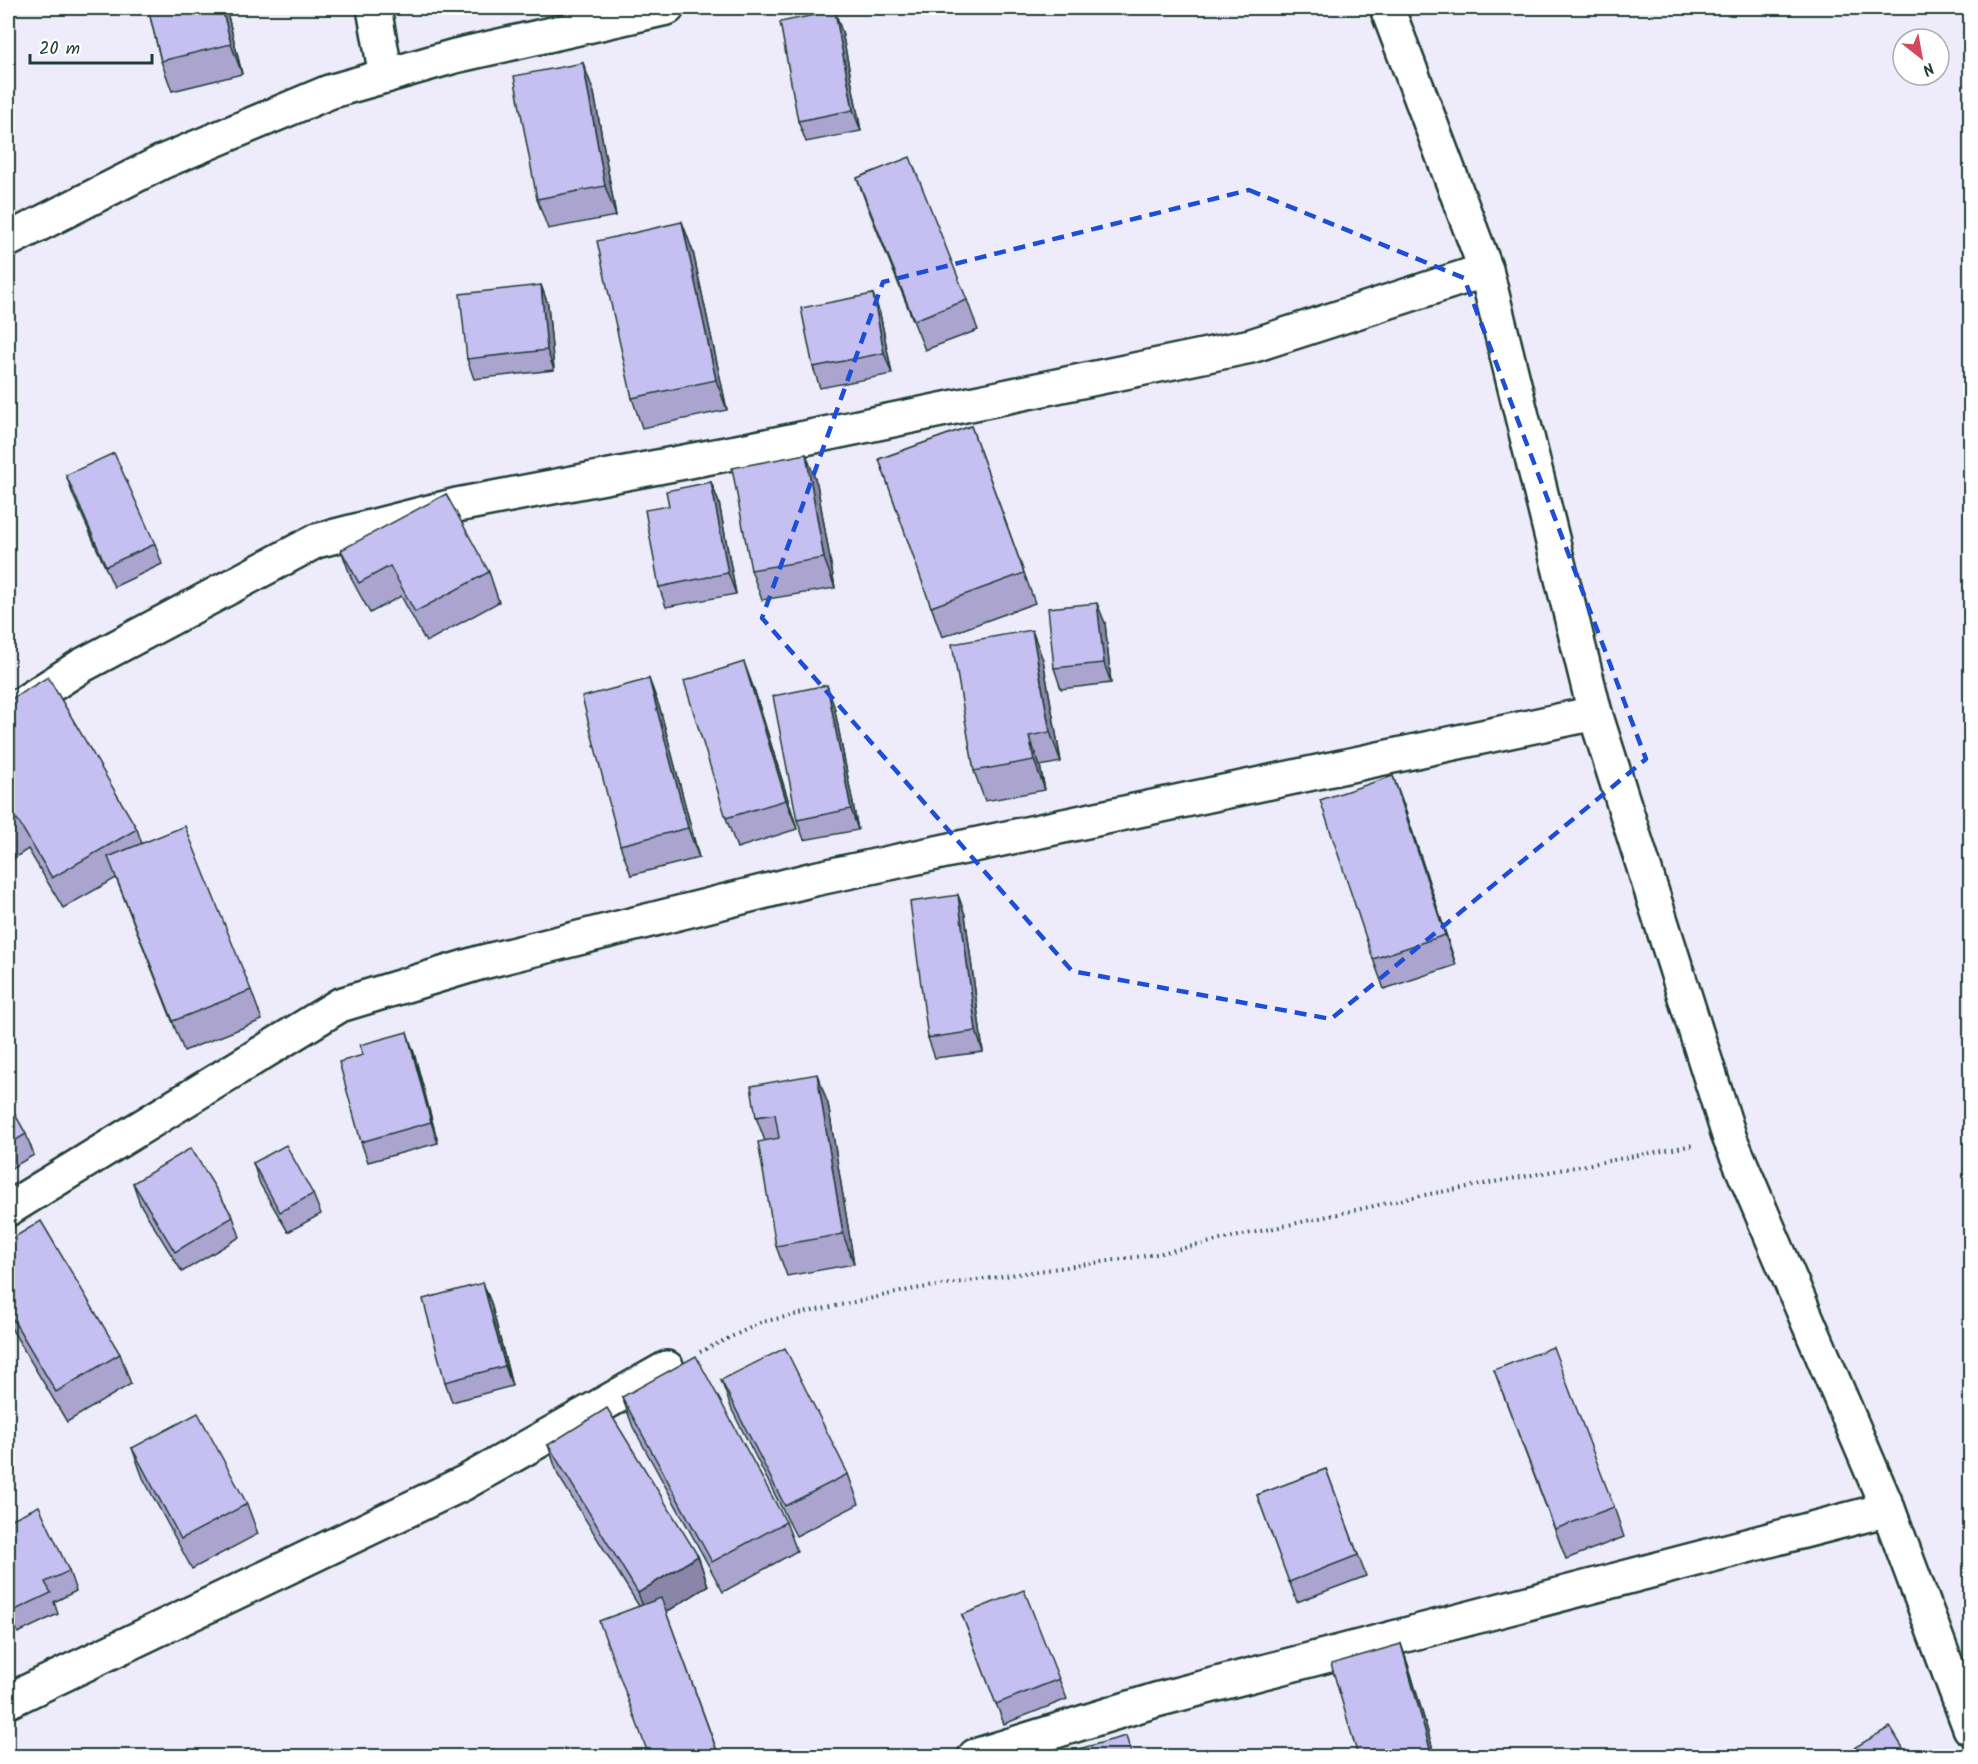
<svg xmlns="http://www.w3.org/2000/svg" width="1978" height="1764" viewBox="0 0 1978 1764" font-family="Kalam,sans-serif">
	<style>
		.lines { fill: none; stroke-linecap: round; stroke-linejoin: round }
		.minor-casing { stroke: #1f3d34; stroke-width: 38 }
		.path { stroke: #1f3d34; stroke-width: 4; stroke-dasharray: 1.5 4.5; stroke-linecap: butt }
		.minor { stroke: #fff; stroke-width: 33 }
		.wall { fill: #aaa4cf; stroke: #1f3d34; stroke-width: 1.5 }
		.shaded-wall { fill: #8b86a9; stroke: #1f3d34; stroke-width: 1.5 }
		.building { fill: #c6bff1; stroke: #1f3d34; stroke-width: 1.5 }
		.marked { fill: none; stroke: #1d4ed8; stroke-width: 4.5; stroke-dasharray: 12 8; stroke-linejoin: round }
	</style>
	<rect width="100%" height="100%" fill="#eeecfb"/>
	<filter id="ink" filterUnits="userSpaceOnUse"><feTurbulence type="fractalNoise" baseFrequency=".0167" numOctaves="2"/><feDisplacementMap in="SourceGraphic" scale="12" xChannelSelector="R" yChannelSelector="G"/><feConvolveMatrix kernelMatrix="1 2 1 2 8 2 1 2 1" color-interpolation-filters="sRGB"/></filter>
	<g filter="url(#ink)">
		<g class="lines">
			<g class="minor-casing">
				<g id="minor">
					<polyline points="374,8 386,76"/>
					<polyline points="1387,8 1486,270 1595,713 1730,1139 1888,1509 1970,1728"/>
					<polyline points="8,240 162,162 329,92 455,56 667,8"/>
					<polyline points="8,713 81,666 316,541 457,505 742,451 1251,346 1486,270"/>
					<polyline points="8,1209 340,1005 479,963 814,879 1595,713"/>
					<polyline points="8,1701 464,1483 667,1368"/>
					<polyline points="975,1756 1156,1700 1888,1509"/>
				</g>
			</g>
			<polyline class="path" points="700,1352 762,1322 914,1289 1157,1254 1419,1196 1694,1145"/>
			<use href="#minor" class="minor"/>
		</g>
		<g class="wall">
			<polygon points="148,8 226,8 242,74 172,91 161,61"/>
			<polygon points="842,32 861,131 806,142 798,121"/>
			<polygon points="583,63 594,93 616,216 548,229 537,199"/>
			<polygon points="857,178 967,300 978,330 925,350 868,208"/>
			<polygon points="682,222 693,252 727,410 642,428 632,398"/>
			<polygon points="541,285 548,305 554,370 474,379 467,359"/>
			<polygon points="873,294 880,314 892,374 820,388 813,367"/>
			<polygon points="971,426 1035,603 942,637 879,459"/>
			<polygon points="66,475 155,544 162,564 114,587 73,495"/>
			<polygon points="711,482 719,503 736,594 666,607 659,587 669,506"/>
			<polygon points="817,484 835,588 762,600 751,570"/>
			<polygon points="341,550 489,572 499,602 426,642 401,596 370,613 352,580"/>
			<polygon points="1105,623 1111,683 1061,689 1054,668"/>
			<polygon points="1043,660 1061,762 1040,766 1045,790 985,801 974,771"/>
			<polygon points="649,679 660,709 699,858 631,875 620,845"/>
			<polygon points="755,692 797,829 737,848 726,818"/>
			<polygon points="8,701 137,829 142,844 251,990 262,1020 184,1051 116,878 63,908 28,849 8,862"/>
			<polygon points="834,706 858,830 804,840 797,820"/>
			<polygon points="1404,806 1456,965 1384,989 1373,959"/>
			<polygon points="958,895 965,915 983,1052 935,1058 928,1038"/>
			<polygon points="414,1053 438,1143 368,1162 361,1142"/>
			<polygon points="8,1102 26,1134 34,1155 8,1170"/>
			<polygon points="828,1104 854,1264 787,1276 776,1246 765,1141 756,1117"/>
			<polygon points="253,1163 313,1194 321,1214 288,1232 260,1184"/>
			<polygon points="133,1183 233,1217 240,1237 182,1272 140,1204"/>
			<polygon points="8,1241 120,1354 131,1384 67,1422 8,1323"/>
			<polygon points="483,1283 491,1303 512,1386 452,1402 445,1382"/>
			<polygon points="1494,1370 1614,1507 1624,1537 1566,1559"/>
			<polygon points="721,1380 848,1474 859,1504 796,1536 732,1410"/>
			<polygon points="622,1397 786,1522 797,1551 723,1592 633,1427"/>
			<polygon points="548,1445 698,1556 708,1586 666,1612 719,1756 649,1756 639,1606 558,1475"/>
			<polygon points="132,1448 247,1504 258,1534 192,1569 143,1478"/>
			<polygon points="1326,1469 1366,1576 1297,1602 1257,1495"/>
			<polygon points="8,1521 69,1571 76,1591 54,1602 58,1614 18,1633 8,1610"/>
			<polygon points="962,1615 1059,1679 1067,1699 1004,1724"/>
			<polygon points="1401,1644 1411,1674 1435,1756 1358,1756"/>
		</g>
		<g class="shaded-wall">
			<polygon points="222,8 226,8 242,74 231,44"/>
			<polygon points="835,11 842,32 861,131 853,110"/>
			<polygon points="583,63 594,93 616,216 605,186"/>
			<polygon points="682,222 693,252 727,410 716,380"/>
			<polygon points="541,285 548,305 554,370 547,350"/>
			<polygon points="873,294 880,314 892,374 884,353"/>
			<polygon points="806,454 817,484 835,588 824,558"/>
			<polygon points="711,482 719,503 736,594 728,573"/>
			<polygon points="1097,603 1105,623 1111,683 1104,663"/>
			<polygon points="1032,630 1043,660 1061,762 1050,732"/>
			<polygon points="744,662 755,692 797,829 786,800"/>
			<polygon points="649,679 660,709 699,858 688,828"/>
			<polygon points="827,685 834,706 858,830 851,809"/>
			<polygon points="1029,736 1040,766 1045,790 1034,760"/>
			<polygon points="1393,776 1404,806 1456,965 1445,935"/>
			<polygon points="958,895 965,915 983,1052 976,1031"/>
			<polygon points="407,1032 414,1053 438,1143 431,1122"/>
			<polygon points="817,1074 828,1104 854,1264 843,1234"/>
			<polygon points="483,1283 491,1303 512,1386 505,1366"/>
			<polygon points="698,1556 708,1586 649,1623 638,1593"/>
			<polygon points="1401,1644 1411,1674 1435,1756 1433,1756 1430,1749"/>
		</g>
		<g class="building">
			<polygon points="148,8 222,8 231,44 161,61"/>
			<polygon points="835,11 853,110 798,121 780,22"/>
			<polygon points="583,63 605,186 537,199 514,76"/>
			<polygon points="910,157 967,300 914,320 857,178"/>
			<polygon points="682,222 716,380 632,398 597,241"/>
			<polygon points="541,285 547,350 467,359 460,294"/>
			<polygon points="873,294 884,353 813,367 801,308"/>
			<polygon points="971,426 1024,573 931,607 879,459"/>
			<polygon points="114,453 155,544 106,566 66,475"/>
			<polygon points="806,454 824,558 751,570 732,468"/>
			<polygon points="711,482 728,573 659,587 645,510 669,506 666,491"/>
			<polygon points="446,494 489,572 415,612 390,566 359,583 341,550"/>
			<polygon points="1097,603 1104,663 1054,668 1048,608"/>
			<polygon points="1032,630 1050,732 1029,736 1034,760 974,771 952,644"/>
			<polygon points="744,662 786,800 726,818 684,681"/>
			<polygon points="48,677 137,829 52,878 17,819 8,825 8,701"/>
			<polygon points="649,679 688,828 620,845 582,697"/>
			<polygon points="827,685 851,809 797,820 773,696"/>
			<polygon points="1393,776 1445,935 1373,959 1320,800"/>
			<polygon points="185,826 251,990 173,1021 108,857"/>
			<polygon points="958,895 976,1031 928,1038 910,902"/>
			<polygon points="407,1032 431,1122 361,1142 339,1062 363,1055 360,1045"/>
			<polygon points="817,1074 843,1234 776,1246 758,1142 779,1138 775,1114 756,1117 751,1086"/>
			<polygon points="8,1102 26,1134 8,1145"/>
			<polygon points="286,1145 313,1194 280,1212 253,1163"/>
			<polygon points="191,1148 233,1217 175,1252 133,1183"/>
			<polygon points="41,1221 120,1354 56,1392 8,1311 8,1241"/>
			<polygon points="483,1283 505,1366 445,1382 423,1299"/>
			<polygon points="1553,1347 1614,1507 1555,1529 1494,1370"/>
			<polygon points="785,1348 848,1474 785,1506 721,1380"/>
			<polygon points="696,1356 786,1522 712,1562 622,1397"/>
			<polygon points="607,1408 698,1556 638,1593 548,1445"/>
			<polygon points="198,1413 247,1504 181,1539 132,1448"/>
			<polygon points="1326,1469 1358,1555 1289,1582 1257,1495"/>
			<polygon points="39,1506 69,1571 45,1582 51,1593 11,1612 8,1605 8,1521"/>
			<polygon points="1024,1590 1059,1679 996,1704 962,1615"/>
			<polygon points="661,1598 718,1754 711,1756 649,1756 599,1621"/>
			<polygon points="1401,1644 1430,1749 1403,1756 1358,1756 1331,1664"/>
			<polygon points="1890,1727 1908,1756 1840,1756"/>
			<polygon points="1126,1736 1132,1756 1065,1756 1064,1753"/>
			<polygon points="493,1749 499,1756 484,1756"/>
		</g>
	</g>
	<path class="marked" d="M1249,190l215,88 182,481 -315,260 -259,-48 -310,-353 121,-336z"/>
	<rect width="1978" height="1764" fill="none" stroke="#fff" stroke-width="30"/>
	<rect x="15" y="15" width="1948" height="1734" fill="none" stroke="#1f3d34" stroke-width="2" filter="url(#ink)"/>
	<g transform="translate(1921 57) rotate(149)"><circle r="28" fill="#ffffff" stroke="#a5b1ae" stroke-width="1.5"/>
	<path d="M0-4.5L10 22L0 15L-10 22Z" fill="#d1495b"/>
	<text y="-9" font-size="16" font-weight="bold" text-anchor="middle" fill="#1f3d34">N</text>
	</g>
	<path d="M30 54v9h122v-9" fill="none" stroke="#1f3d34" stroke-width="3"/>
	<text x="39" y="54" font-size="18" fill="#1f3d34" stroke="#ffffff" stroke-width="4.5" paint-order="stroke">20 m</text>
</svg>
